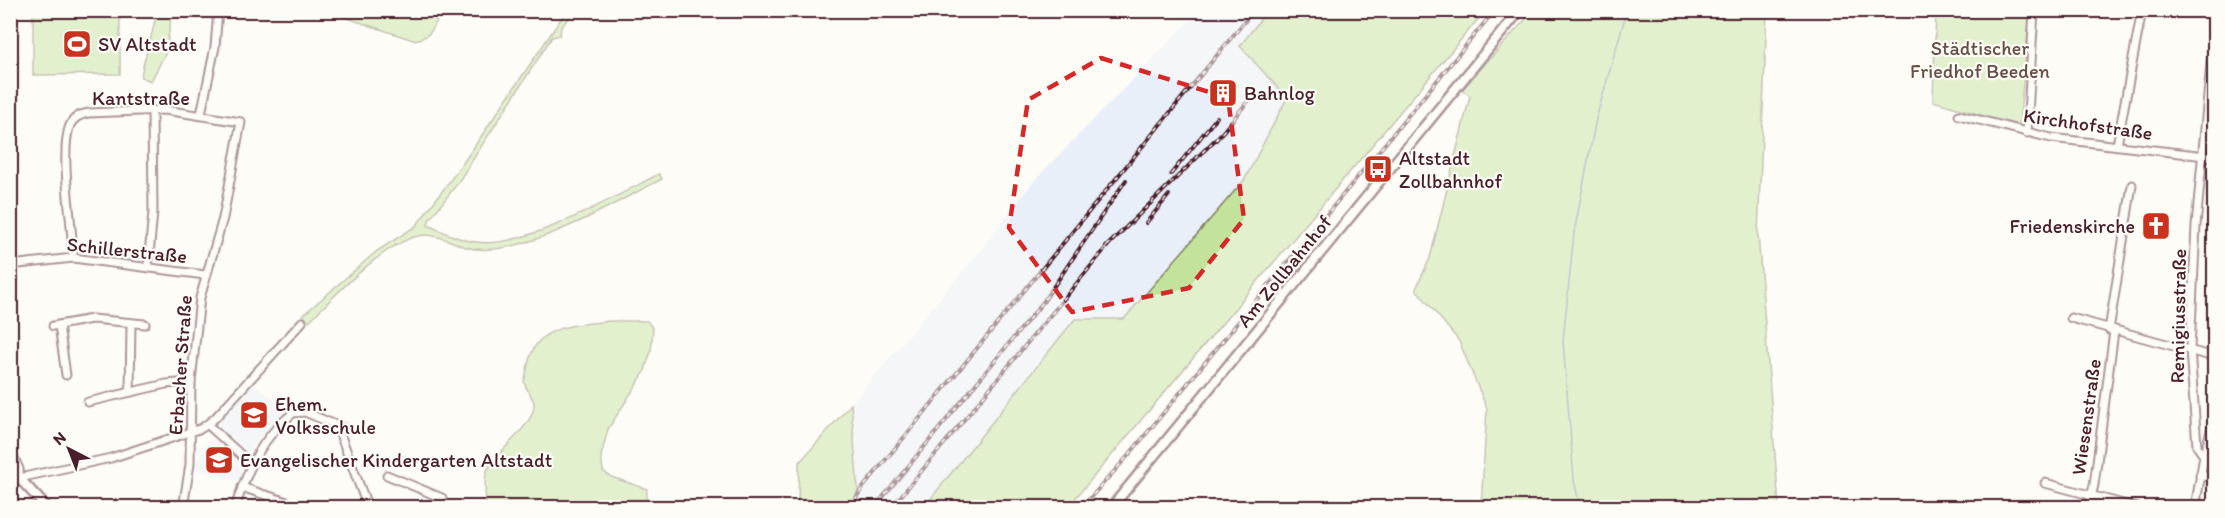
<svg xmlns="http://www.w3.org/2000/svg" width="2225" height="518" viewBox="0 0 2225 518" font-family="Itim,sans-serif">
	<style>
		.built { fill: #e8eff9 }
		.green { fill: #c3e39c; stroke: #868164; stroke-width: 1.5 }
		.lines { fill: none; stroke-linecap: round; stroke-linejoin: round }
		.stream { stroke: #72869f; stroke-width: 1.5 }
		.minor-casing { stroke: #4a1f2b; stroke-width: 11 }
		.major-casing { stroke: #4a1f2b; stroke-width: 13 }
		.minor { stroke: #fdfcf7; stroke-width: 7 }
		.major { stroke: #fdfcf7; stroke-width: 8 }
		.rail-casing { stroke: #4a1f2b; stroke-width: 4 }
		.rail { stroke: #fdfcf7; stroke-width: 1.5; stroke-dasharray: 4.5; stroke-linecap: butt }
		.marked { fill: none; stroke: #d62828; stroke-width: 4.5; stroke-dasharray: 12 8; stroke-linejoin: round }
		.labels { text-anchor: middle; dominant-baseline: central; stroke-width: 4.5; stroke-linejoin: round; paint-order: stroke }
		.poi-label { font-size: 20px; fill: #4a1f2b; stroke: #fdfcf7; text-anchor: start }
		.park-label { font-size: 20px; fill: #685047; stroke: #fdfcf7 }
		.street-label { font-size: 20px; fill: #4a1f2b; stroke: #fdfcf7 }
	</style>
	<rect width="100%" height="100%" fill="#fdfcf7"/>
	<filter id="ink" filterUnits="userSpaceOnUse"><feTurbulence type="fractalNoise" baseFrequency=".0167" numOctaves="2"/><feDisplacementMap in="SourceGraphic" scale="12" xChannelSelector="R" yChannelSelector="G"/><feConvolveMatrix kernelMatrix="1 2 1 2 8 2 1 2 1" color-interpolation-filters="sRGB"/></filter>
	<g filter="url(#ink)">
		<g class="built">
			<polygon points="1199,11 1267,11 1240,46 1287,98 1245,179 1124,319 1075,320 923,507 850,508 858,490 851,404 979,252 1032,183"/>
			<polygon points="253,383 288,410 277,422 274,421 248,452 217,426"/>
			<polygon points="210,440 215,440 243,464 244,471 238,481 197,470 199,457"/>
		</g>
		<g class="green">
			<path d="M567,10l8,1 -14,16 -1,8 -8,2 -95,147 -28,36 -1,5c15,7 32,15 48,17 50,7 138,-45 183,-68l3,5c-46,23 -93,52 -142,65 -18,5 -37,8 -54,3 -13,-4 -26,-12 -40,-12 -37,1 -91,61 -117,86l-6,-6 74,-64 39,-25 45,-60z"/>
			<path d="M156,11h16l-6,41 -15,29 -10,-4c3,-23 14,-44 15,-66z"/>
			<path d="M326,11h115c-7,15 -9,28 -28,29z"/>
			<polygon points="1267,11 1485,11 1068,507 924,507 1075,319 1124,319 1245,179 1287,98 1240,46"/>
			<polygon points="1533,11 1767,11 1758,234 1779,507 1481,507 1487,409 1459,341 1416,289 1430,258 1470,96 1462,90"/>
			<polygon points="1936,11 2030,11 2019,126 1933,101"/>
			<polygon points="120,12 120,74 33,75 33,13"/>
			<path d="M609,321h38l6,8 -2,22 -7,22 -36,56 -7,27 2,15 8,6 36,12 -1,15 -48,4 -112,-1c0,-11 -3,-27 1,-36 7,-18 50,-47 47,-68 -1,-6 -8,-14 -10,-21 3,-10 4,-23 9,-32 13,-27 51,-25 76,-29z"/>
			<polygon points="851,404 858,490 850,507 798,507 799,463"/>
		</g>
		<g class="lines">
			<polyline class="stream" points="1580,508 1574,480 1563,341 1574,233 1596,119 1627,10"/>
			<g class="minor-casing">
				<g id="minor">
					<polyline points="10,13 13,10"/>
					<polyline points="201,114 215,47 218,10"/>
					<polyline points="1959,115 2051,138 2214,157"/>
					<polyline points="2027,133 2034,10"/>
					<polyline points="2117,145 2142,10"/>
					<path d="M73,258c0,-33 -14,-106 -3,-133 4,-8 11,-11 19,-12l76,-3 76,12 -18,96 -23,80 -9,84 -1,82 -7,44"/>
					<polyline points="10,265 73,258 205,275"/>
					<polyline points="148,266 153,212 152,110"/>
					<polyline points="2071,318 2214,357"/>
					<polyline points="59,325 66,375"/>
					<polyline points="53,326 92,319 145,324"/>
					<polyline points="2109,330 2132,185"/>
					<polyline points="130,392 131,323"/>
					<polyline points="88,402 166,384 191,382"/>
					<polyline points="208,425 250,463"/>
					<polyline points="337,426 368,508"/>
					<polyline points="10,449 19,469 19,478 111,458 202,428 215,418 302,322"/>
					<polyline points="2204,456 2197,446 2190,349 2196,226 2214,30"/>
					<polyline points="387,475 442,498"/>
					<polyline points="2200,475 2214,478"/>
					<polyline points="2045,483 2138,508"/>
					<polyline points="242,487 262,494"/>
					<polyline points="266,495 305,508"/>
					<path d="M235,508c13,-39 25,-69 58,-95l12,-1 40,17"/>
					<polyline points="383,508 392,508"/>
					<polyline points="2088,508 2094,485 2114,331"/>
					<polyline points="2195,508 2204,456 2214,419"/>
				</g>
			</g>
			<g class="major-casing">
				<g id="major">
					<polyline points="10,475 22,481 47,508"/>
					<polyline points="1111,508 1520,10"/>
				</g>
			</g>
			<use href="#minor" class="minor"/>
			<use href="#major" class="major"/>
			<g class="rail-casing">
				<g id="rail">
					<polyline points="1216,140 1254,94"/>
					<polyline points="1171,174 1217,117"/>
					<polyline points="1146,223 1169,195"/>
					<polyline points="1106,247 1221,134"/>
					<polyline points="850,508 861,490 1254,10"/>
					<polyline points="874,508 1043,302 1126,180"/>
					<polyline points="891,508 1110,243"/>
					<polyline points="1081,508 1128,456 1495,10"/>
				</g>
			</g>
			<use href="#rail" class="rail"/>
		</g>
	</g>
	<path d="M0 0H2225V518H0ZM1101,58l127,40 16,121 -55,69 -117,24 -63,-84 19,-128z" fill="#fdfcf7" fill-opacity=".55" fill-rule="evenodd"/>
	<path class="marked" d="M1101,58l127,40 16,121 -55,69 -117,24 -63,-84 19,-128z"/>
	<defs>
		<g id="stadium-square" transform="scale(1.5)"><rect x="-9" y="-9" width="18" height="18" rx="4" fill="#c8321e" stroke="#fdfcf7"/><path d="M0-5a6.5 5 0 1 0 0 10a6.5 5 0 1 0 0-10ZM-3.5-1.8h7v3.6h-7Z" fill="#fff"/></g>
		<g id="building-square" transform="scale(1.5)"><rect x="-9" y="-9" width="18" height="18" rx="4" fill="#c8321e" stroke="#fdfcf7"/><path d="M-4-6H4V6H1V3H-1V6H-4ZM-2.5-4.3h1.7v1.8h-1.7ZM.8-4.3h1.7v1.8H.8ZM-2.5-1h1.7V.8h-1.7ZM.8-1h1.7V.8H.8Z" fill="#fff"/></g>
		<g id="bus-square" transform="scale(1.5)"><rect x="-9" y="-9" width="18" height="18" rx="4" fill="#c8321e" stroke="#fdfcf7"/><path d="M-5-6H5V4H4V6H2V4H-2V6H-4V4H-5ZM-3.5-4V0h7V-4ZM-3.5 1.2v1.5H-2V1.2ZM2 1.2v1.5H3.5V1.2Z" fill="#fff"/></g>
		<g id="church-square" transform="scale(1.5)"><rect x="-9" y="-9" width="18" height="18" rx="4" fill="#c8321e" stroke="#fdfcf7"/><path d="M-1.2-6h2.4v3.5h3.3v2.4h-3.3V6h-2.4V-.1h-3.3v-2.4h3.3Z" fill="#fff"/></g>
		<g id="school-square" transform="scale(1.5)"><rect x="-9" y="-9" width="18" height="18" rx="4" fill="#c8321e" stroke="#fdfcf7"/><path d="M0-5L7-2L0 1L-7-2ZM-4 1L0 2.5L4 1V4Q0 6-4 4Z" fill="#fff"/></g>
	</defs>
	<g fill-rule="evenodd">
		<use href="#stadium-square" x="77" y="44"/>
		<use href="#building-square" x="1223" y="93"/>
		<use href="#bus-square" x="1378" y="169"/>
		<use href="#church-square" x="2156" y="226"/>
		<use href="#school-square" x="254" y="415"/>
		<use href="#school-square" x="219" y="460"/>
	</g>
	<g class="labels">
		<g class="poi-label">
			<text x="98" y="44">SV Altstadt</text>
			<text x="1244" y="93">Bahnlog</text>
			<text x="1399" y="158">Altstadt<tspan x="1399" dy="23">Zollbahnhof</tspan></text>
			<text x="2135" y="226" text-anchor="end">Friedenskirche</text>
			<text x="275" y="404">Ehem.<tspan x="275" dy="23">Volksschule</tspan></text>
			<text x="240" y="460">Evangelischer Kindergarten Altstadt</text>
		</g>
		<g class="park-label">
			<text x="1980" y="48">Städtischer<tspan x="1980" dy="23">Friedhof Beeden</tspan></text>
		</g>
		<g class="street-label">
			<text x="141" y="98">Kantstraße</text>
			<text transform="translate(2088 124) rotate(8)">Kirchhofstraße</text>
			<text transform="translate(127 250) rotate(6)">Schillerstraße</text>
			<text transform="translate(1284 271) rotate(-51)">Am Zollbahnhof</text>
			<text transform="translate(2178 316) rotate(-89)">Remigiusstraße</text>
			<text transform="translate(180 365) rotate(-86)">Erbacher Straße</text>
			<text transform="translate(2086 417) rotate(-82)">Wiesenstraße</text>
		</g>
	</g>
	<rect width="2225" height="518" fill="none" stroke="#fdfcf7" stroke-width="36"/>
	<rect x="18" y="18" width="2189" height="482" fill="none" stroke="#4a1f2b" stroke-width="2" filter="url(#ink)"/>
	<g transform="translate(69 449) rotate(318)" stroke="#fdfcf7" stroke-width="4.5" paint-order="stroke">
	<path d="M0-4.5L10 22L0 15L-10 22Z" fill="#4a1f2b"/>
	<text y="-9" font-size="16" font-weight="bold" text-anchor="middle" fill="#4a1f2b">N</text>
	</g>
</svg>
